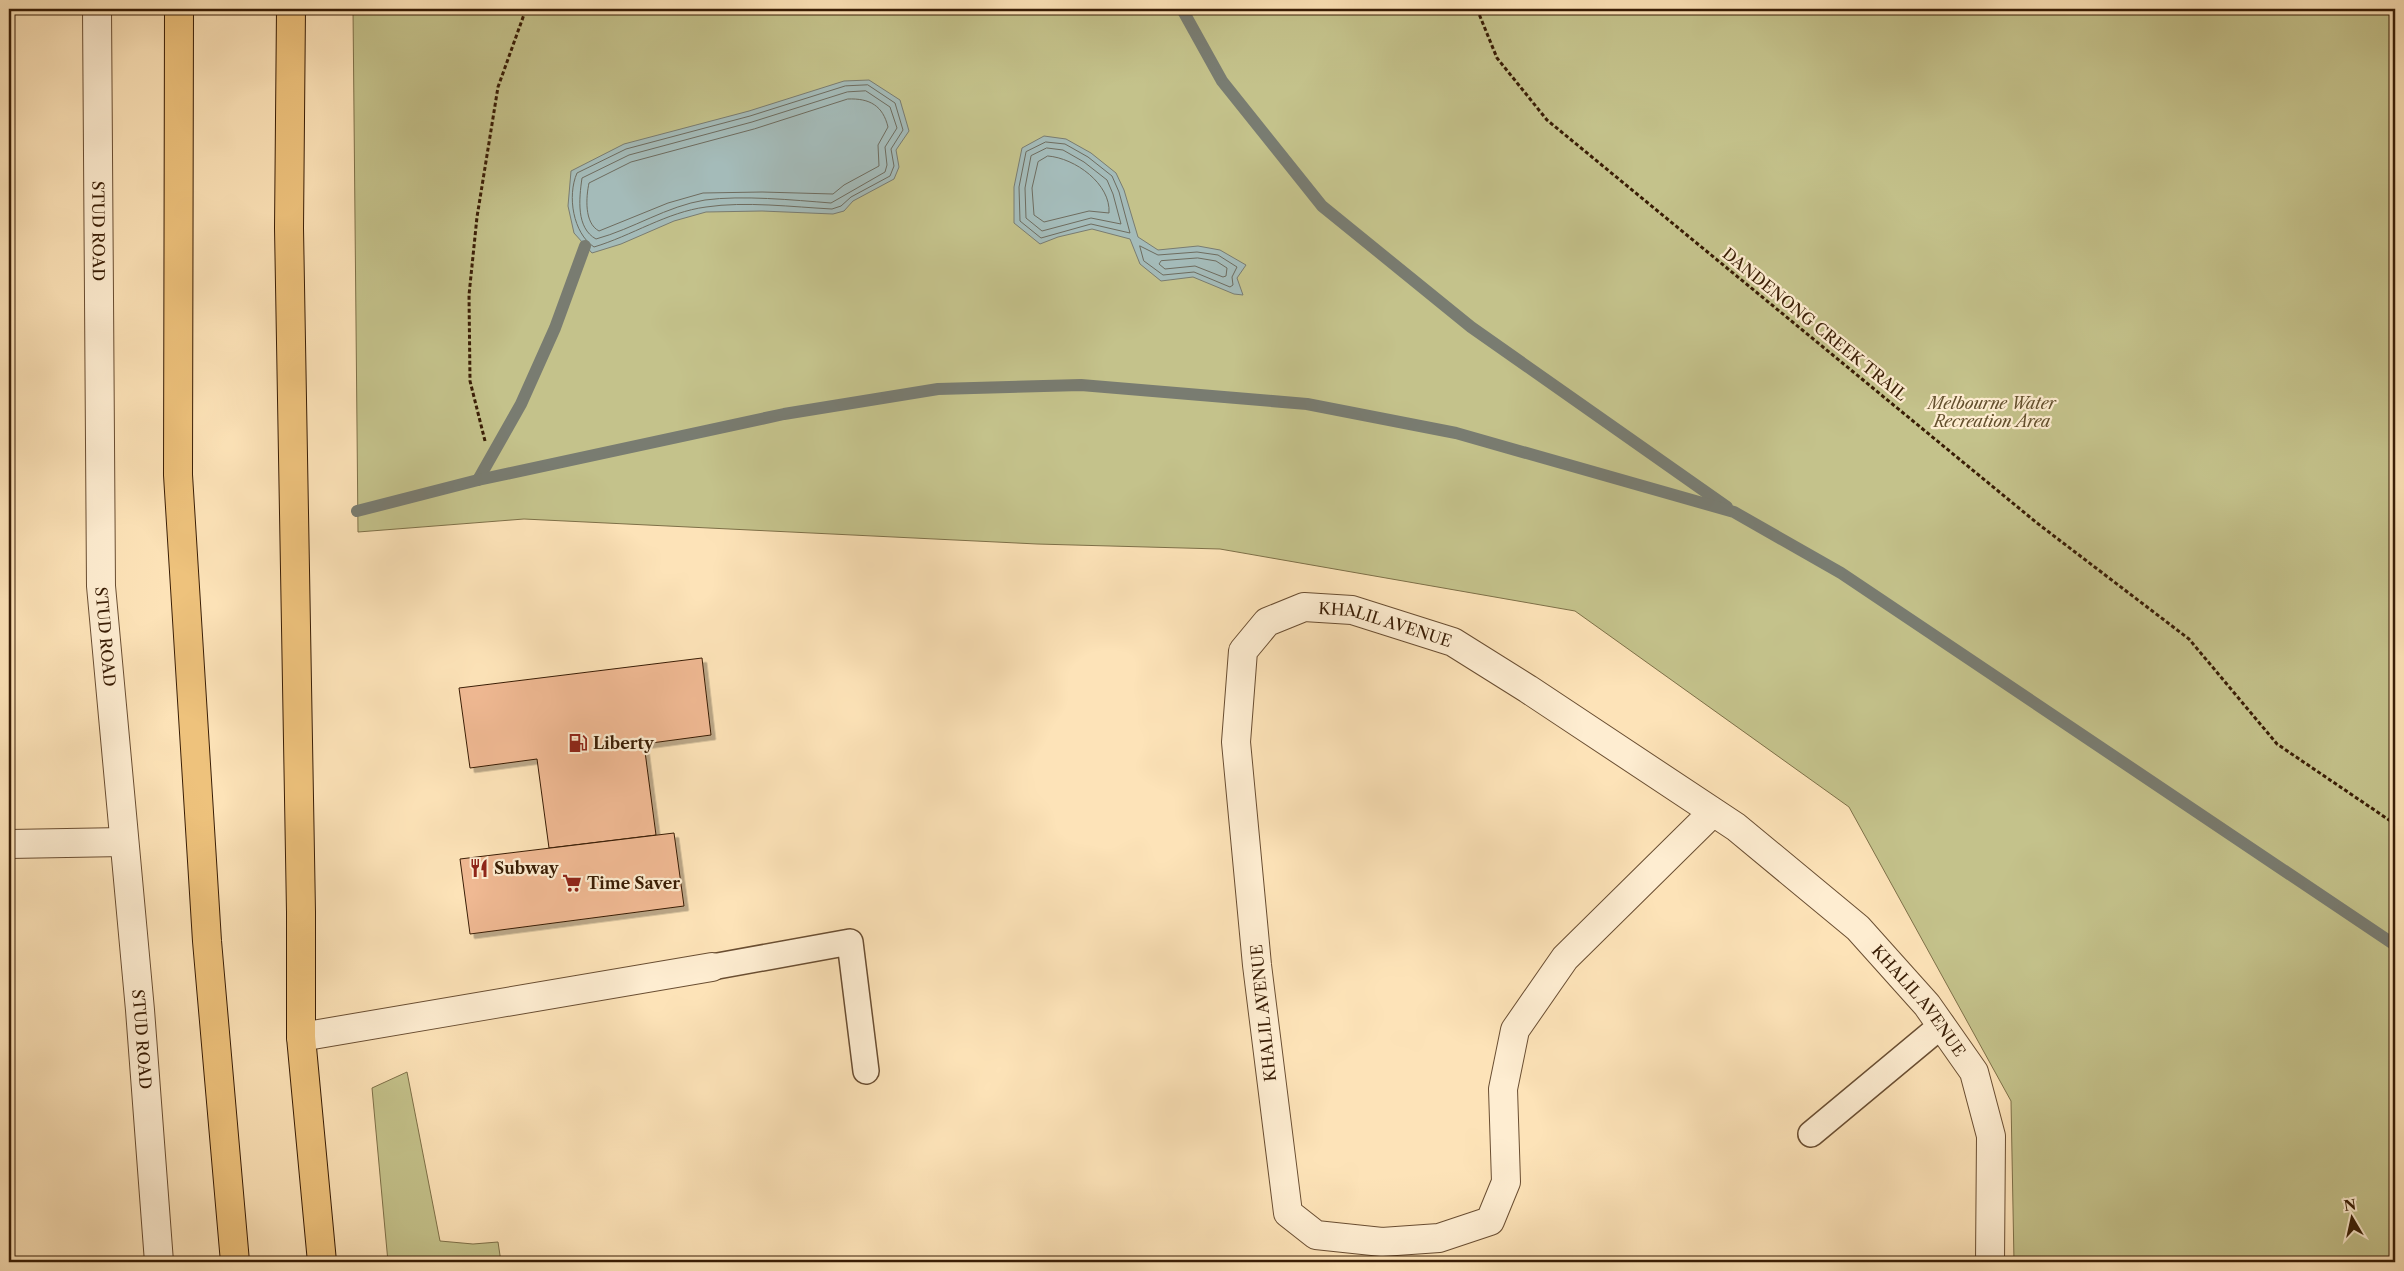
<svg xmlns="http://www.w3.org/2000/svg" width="2404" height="1271" viewBox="0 0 2404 1271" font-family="'Libre Caslon Text',serif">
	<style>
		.green { fill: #c4c28b; stroke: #7e7048 }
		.water { fill: #a4bbb9; stroke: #797c71 }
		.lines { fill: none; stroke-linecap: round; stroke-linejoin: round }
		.shore { stroke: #6e6c5f; stroke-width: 1 }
		.stream { stroke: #797c71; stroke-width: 12 }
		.building { fill: #f0b993; stroke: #391d05; filter: url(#shadow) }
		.lane-casing { stroke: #6a4e32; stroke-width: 28 }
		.street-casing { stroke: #6a4e32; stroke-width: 30 }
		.highway-casing { stroke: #391d05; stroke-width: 30 }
		.path { stroke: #391d05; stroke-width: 3; stroke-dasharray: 4 2.5; stroke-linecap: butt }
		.lane { stroke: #feedd1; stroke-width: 25 }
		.street { stroke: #feedd1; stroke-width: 28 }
		.highway { stroke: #eec27c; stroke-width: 28 }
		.labels { text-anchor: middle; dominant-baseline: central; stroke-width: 4.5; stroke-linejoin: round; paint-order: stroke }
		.street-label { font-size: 16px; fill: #391d05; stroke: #feedd1 }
		.park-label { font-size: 16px; font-style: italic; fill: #634f2d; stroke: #feedd1 }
		.poi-label { font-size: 16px; font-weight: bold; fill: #391d05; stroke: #feedd1; text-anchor: start }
	</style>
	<defs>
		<filter id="shadow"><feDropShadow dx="4.5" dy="4.5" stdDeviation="0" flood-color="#0004"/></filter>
	</defs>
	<rect width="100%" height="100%" fill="#fde3b8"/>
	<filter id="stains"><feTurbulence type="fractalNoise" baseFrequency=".004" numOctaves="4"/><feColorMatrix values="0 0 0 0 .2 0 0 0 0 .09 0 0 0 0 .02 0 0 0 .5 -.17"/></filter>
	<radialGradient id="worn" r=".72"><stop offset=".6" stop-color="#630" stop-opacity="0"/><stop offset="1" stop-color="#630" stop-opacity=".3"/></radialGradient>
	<g class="green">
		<polygon points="353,9 2395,9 2395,1262 2014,1262 2011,1101 1849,807 1575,611 1220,549 1037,544 524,519 358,532"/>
		<polygon points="407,1072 440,1241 473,1244 498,1242 501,1262 388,1262 372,1088"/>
	</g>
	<g class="water">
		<polygon points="869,80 900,100 909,131 896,150 899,167 894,179 853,201 844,211 833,214 762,211 706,212 674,221 621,244 592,253 574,233 568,206 571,171 624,144 749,111 844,81"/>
		<polygon points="1044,136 1066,139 1091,153 1116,173 1124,190 1138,237 1158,250 1198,246 1220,250 1246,265 1237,278 1243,295 1234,294 1193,277 1161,281 1140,264 1130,239 1092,229 1058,237 1040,244 1014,223 1014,187 1022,148"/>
	</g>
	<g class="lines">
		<g class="shore">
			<path d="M868,85l27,18 8,27 -12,19 3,17 -4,10 -39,21 -10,9 -9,3c-39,-2 -87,-8 -126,-2 -39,5 -75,29 -112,40 -21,-14 -27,-51 -17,-74l49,-24 124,-33 95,-30z"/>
			<path d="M866,91l24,16 7,21 -12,19 2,18 -2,7 -54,31c-38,-3 -89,-8 -126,-3 -38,6 -72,29 -109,39 -20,-11 -17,-40 -14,-61l47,-23 123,-33 95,-30z"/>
			<path d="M848,99c22,-1 35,7 40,28l-10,18 1,21 -35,19 -11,9 -71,-2 -59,1 -35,10 -69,28c-15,-8 -13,-34 -10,-48l42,-21 123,-33z"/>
			<polygon points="1046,142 1065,144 1088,157 1112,176 1119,192 1130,233 1091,224 1041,238 1020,221 1019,187 1026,152"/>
			<polygon points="1047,148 1063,150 1084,162 1107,180 1113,194 1121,224 1091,218 1042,231 1026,218 1025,188 1031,156"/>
			<path d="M1048,156c27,2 63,28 61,57l-20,-2 -45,11 -10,-7 -2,-27 6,-26z"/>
			<polygon points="1140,246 1158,255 1197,252 1218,255 1237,267 1232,277 1233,285 1230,287 1194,272 1163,275 1144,261"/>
			<polygon points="1198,258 1216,261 1227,268 1226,276 1223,277 1195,266 1165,269 1159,264 1161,261"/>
		</g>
		<g class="stream">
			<polyline points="1182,9 1222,81 1322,206 1471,327 1727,507"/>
			<polyline points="478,480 521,404 555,328 585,246"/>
			<polyline points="357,511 478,480 784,414 938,389 1081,385 1307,404 1456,433 1734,512 1841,573 2395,945"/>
		</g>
	</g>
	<g class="building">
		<polygon points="702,658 711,735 644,744 656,835 549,848 537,759 470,768 459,688"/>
		<polygon points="674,833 684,906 470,934 460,859"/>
	</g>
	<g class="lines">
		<g class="lane-casing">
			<g id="lane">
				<polyline points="712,967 850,942 866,1071"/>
				<polyline points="1811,1134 1942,1025"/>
			</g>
		</g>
		<g class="street-casing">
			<g id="street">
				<path id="s1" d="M97,9l4,577 39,424 19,252"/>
				<path id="s2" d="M1713,812l-148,146 -50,72 -12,59 3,93 -16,39 -51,17 -57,4 -66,-7 -28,-22 -31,-248 -21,-223 7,-91 24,-29 37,-15 48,3 101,32 75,47 208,138 122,101 69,77 47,67 17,64 -1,126"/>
				<polyline points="9,844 124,842"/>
				<polyline points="301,1037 712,967"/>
			</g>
		</g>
		<g class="highway-casing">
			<g id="highway">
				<polyline points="179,9 178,475 207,941 235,1262"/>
				<polyline points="291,9 289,228 301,912 301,1037 322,1262"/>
			</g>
		</g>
		<g class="path">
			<polyline points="1477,9 1497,58 1547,120 2037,523 2189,639 2277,744 2395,824"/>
			<polyline points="485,441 470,381 469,295 477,217 498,87 526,9"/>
		</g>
		<use href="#lane" class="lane"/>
		<use href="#street" class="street"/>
		<use href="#highway" class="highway"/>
	</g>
	<defs>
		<g id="fuel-bare" transform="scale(1.5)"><path d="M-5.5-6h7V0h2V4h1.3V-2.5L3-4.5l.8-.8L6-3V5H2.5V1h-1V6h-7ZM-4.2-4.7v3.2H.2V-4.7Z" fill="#8f2418" stroke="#feedd1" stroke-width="2.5" paint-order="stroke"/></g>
		<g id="restaurant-bare" transform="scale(1.5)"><path d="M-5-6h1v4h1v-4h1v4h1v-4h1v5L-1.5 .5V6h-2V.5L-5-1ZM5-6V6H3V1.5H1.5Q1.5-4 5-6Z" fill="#8f2418" stroke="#feedd1" stroke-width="2.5" paint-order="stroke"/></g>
		<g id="supermarket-bare" transform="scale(1.5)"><path d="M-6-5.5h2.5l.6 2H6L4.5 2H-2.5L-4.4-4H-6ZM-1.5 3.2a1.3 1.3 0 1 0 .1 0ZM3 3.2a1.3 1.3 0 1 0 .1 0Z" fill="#8f2418" stroke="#feedd1" stroke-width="2.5" paint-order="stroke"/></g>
	</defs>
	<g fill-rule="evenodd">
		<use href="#fuel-bare" x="578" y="743"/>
		<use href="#restaurant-bare" x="479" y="868"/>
		<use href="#supermarket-bare" x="572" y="883"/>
	</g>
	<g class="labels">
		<g class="street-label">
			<text stroke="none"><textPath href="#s1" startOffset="222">STUD ROAD</textPath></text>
			<text transform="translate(1815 324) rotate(39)">DANDENONG CREEK TRAIL</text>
			<text stroke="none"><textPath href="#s2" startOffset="1430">KHALIL AVENUE</textPath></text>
			<text stroke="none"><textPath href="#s1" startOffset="628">STUD ROAD</textPath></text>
			<text stroke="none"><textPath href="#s2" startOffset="2092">KHALIL AVENUE</textPath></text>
			<text transform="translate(1263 1013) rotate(-96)">KHALIL AVENUE</text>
			<text stroke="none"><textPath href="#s1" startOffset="1032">STUD ROAD</textPath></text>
		</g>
		<g class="park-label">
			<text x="1992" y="403">Melbourne Water<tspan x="1992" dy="18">Recreation Area</tspan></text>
		</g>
		<g class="poi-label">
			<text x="593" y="743">Liberty</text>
			<text x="494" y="868">Subway</text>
			<text x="587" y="883">Time Saver</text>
		</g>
	</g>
	<rect width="2404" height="1271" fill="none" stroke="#fde3b8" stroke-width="30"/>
	<rect x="10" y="10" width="2384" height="1251" fill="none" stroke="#391d05" stroke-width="2.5"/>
	<rect x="15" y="15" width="2374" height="1241" fill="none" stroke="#391d05"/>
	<g transform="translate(2352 1218) rotate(351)" stroke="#feedd1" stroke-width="4" paint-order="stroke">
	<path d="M0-4L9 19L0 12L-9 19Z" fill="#391d05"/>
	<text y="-8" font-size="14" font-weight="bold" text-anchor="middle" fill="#391d05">N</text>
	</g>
	<rect width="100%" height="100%" filter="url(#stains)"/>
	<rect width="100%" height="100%" fill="url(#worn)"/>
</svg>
